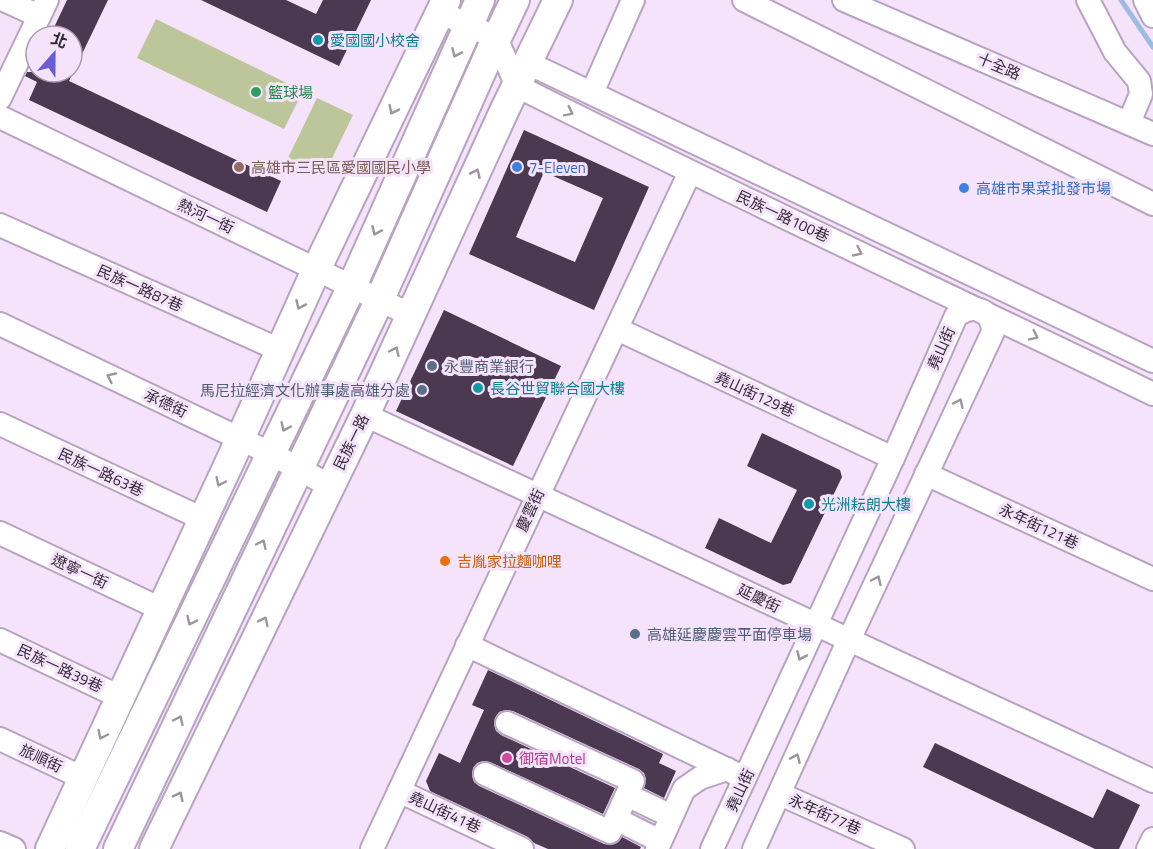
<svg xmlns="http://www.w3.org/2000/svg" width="1153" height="849" viewBox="0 0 1153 849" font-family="'Titillium Web','Noto Sans TC',sans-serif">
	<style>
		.green { fill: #bdc69a }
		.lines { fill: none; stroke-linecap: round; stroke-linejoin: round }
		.stream { stroke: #9ebce1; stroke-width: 5 }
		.building { fill: #4b3951; fill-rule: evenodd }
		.minor-casing { stroke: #b8a3c0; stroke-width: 26 }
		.major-casing { stroke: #b8a3c0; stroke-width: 32 }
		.minor { stroke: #fff; stroke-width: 22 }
		.major { stroke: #fff; stroke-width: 28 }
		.oneway { stroke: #9a969b }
		.culture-dot { fill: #0f9aa8; stroke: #f5e3fc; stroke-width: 2 }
		.leisure-dot { fill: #2e9e5b; stroke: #f5e3fc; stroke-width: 2 }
		.education-dot { fill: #8d6e63; stroke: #f5e3fc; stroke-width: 2 }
		.shop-dot { fill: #3f7fe0; stroke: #f5e3fc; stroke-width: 2 }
		.service-dot { fill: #5c6f8a; stroke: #f5e3fc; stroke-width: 2 }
		.food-dot { fill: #e8710a; stroke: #f5e3fc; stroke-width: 2 }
		.hotel-dot { fill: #d1479c; stroke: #f5e3fc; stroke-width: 2 }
		.labels { text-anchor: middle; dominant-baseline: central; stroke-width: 6; stroke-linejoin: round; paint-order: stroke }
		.culture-label { font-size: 15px; fill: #0d838f; stroke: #f5e3fc; text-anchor: start }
		.street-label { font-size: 15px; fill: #342c37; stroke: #f5e3fc }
		.leisure-label { font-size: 15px; fill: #27864d; stroke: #f5e3fc; text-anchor: start }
		.education-label { font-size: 15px; fill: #785e54; stroke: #f5e3fc; text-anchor: start }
		.shop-label { font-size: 15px; fill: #366cbe; stroke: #f5e3fc; text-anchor: start }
		.service-label { font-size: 15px; fill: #4e5e75; stroke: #f5e3fc; text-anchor: start }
		.food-label { font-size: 15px; fill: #c56008; stroke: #f5e3fc; text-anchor: start }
		.hotel-label { font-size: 15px; fill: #b23c85; stroke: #f5e3fc; text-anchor: start }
	</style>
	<rect width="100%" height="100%" fill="#f5e3fc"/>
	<g class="green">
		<polygon points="156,19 303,91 284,129 137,58"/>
		<polygon points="317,98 353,115 323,177 287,160"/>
	</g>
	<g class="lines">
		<polyline class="stream" points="1121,0 1153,47"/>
	</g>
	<g class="building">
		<polygon points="67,0 108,0 69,81 281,181 267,212 29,100 37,82 25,76 27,72 72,72 72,36 50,36"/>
		<polygon points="201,0 286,0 316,14 323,0 371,0 339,66"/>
		<path d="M524,130l125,57 -55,123 -125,-56zM544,172l59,26 -28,64 -59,-25z"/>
		<polygon points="444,310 561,366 513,466 396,411"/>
		<polygon points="762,433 840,470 842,477 791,583 783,585 705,548 719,518 771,543 797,490 747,466"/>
		<polygon points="488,670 663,754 659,763 676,771 664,798 644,788 646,779 644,773 639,769 513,711 506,710 499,712 495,718 494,725 496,731 501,735 615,788 603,814 490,762 483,761 477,763 473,768 472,776 474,782 479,786 604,844 611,845 617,843 622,837 641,847 640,849 548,849 534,843 528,837 430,791 426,781 439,753 460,763 484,710 472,705"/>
		<polygon points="935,743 1093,818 1107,789 1140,805 1119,849 1095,849 923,767"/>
	</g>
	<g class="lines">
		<g class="minor-casing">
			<g id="minor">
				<polyline points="4,0 39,16"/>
				<polyline points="744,0 1153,204"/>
				<polyline points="844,0 1153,134"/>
				<polyline points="1088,0 1115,52 1139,81 1141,94 1129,123"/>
				<polyline points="1145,0 1153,16"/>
				<path d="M440,12l56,26 21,48c210,106 424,205 636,308"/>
				<polyline points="528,63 1153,361"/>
				<polyline points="592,93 633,0"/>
				<polyline points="0,98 47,0"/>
				<polyline points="0,117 411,315"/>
				<polyline points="0,225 280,350"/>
				<polyline points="0,324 272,454 330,486"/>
				<polyline points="617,329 893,458"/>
				<polyline points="365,415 1153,781"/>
				<polyline points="0,424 203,519"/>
				<polyline points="926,474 1153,579"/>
				<polyline points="0,533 161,609"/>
				<polyline points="0,640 120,697"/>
				<polyline points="467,645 745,778"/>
				<polyline points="0,739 83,778"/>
				<polyline points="485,774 610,832 633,781 507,723"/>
				<polyline points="399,791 522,849"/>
				<polyline points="780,794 903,849"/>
				<polyline points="627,795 671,816"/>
				<polyline points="616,819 660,841"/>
				<polyline points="0,843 14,849"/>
				<polyline points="372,849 690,172"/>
				<polyline points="657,849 684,789 700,778 727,769"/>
				<path d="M712,849l181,-391 63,-142c17,-13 36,-8 37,16l-152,325 -87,192"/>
				<polyline points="1148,849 1153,839"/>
			</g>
		</g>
		<g class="major-casing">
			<g id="major">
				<polyline points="50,849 232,457 317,268 446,0"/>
				<polyline points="80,849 352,286 480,0"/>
				<polyline points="118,849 380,299 492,48 515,0"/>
				<polyline points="154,849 365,415 505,109 558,0"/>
			</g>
		</g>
		<use href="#minor" class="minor"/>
		<use href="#major" class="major"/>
	</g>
	<defs><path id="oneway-chevron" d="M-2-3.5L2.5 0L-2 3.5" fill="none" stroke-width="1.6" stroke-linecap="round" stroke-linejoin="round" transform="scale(1.5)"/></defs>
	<g class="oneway">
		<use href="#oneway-chevron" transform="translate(456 53) rotate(114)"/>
		<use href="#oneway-chevron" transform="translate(393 110) rotate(116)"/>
		<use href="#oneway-chevron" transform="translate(569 112) rotate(26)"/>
		<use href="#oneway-chevron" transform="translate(476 173) rotate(-66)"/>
		<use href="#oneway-chevron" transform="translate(376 231) rotate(114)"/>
		<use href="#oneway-chevron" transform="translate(858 252) rotate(25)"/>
		<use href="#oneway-chevron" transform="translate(300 305) rotate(114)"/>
		<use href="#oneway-chevron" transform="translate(1034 336) rotate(26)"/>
		<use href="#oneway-chevron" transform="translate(395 351) rotate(-65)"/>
		<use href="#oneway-chevron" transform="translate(111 377) rotate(-155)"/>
		<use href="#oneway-chevron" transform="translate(959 403) rotate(-65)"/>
		<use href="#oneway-chevron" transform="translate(285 427) rotate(115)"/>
		<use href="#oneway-chevron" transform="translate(220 482) rotate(115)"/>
		<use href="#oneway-chevron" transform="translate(262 544) rotate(-65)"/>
		<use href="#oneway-chevron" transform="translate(877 580) rotate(-65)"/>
		<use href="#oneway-chevron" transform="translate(191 621) rotate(116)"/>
		<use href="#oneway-chevron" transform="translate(264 621) rotate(-64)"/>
		<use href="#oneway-chevron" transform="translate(801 656) rotate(114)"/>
		<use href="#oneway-chevron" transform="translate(179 720) rotate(-65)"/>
		<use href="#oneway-chevron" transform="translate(102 735) rotate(115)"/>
		<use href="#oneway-chevron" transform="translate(796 758) rotate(-66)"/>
		<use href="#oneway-chevron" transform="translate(179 796) rotate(-64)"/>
	</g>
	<g class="culture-dot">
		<circle cx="318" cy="40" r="6"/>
		<circle cx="478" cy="388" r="6"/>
		<circle cx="809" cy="504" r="6"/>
	</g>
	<circle class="leisure-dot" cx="256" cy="92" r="6"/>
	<circle class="education-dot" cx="239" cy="167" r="6"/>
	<g class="shop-dot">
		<circle cx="517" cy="167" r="6"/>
		<circle cx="964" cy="188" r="6"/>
	</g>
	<g class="service-dot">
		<circle cx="432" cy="366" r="6"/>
		<circle cx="422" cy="390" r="6"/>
		<circle cx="635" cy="634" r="6"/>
	</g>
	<circle class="food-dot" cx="445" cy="561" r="6"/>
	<circle class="hotel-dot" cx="507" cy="758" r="6"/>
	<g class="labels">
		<g class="culture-label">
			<text x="330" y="40">愛國國小校舍</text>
			<text x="490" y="388">長谷世貿聯合國大樓</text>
			<text x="821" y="504">光洲耘朗大樓</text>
		</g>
		<g class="street-label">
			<text transform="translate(999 66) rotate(23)">十全路</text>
			<text transform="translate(206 216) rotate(25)">熱河一街</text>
			<text transform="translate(783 216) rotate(25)">民族一路100巷</text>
			<text transform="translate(140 288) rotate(24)">民族一路87巷</text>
			<text transform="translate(941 348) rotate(-66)">堯山街</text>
			<text transform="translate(755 394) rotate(25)">堯山街129巷</text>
			<text transform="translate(166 403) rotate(25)">承德街</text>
			<text transform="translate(351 442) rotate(-64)">民族一路</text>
			<text transform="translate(101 472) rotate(25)">民族一路63巷</text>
			<text transform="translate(530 510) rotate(-65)">慶雲街</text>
			<text transform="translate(1039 526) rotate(25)">永年街121巷</text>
			<text transform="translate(80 571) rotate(25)">遼寧一街</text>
			<text transform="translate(759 598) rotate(25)">延慶街</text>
			<text transform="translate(60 668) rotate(25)">民族一路39巷</text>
			<text transform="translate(41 758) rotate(25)">旅順街</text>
			<text transform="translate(740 790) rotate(-65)">堯山街</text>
			<text transform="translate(445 812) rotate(25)">堯山街41巷</text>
			<text transform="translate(825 814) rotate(24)">永年街77巷</text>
		</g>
		<g class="leisure-label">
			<text x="268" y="92">籃球場</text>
		</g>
		<g class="education-label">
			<text x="251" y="167">高雄市三民區愛國國民小學</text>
		</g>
		<g class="shop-label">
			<text x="529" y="167">7-Eleven</text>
			<text x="976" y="188">高雄市果菜批發市場</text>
		</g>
		<g class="service-label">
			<text x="444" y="366">永豐商業銀行</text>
			<text x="410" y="390" text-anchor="end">馬尼拉經濟文化辦事處高雄分處</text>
			<text x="647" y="634">高雄延慶慶雲平面停車場</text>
		</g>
		<g class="food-label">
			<text x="457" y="561">吉胤家拉麵咖哩</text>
		</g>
		<g class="hotel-label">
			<text x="519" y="758">御宿Motel</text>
		</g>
	</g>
	<g transform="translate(54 54) rotate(21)"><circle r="28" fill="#f5e3fc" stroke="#a89aad" stroke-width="1.5"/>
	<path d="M0-4.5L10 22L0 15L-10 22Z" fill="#685dd6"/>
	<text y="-9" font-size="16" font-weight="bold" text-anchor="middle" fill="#342c37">北</text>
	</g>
</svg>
